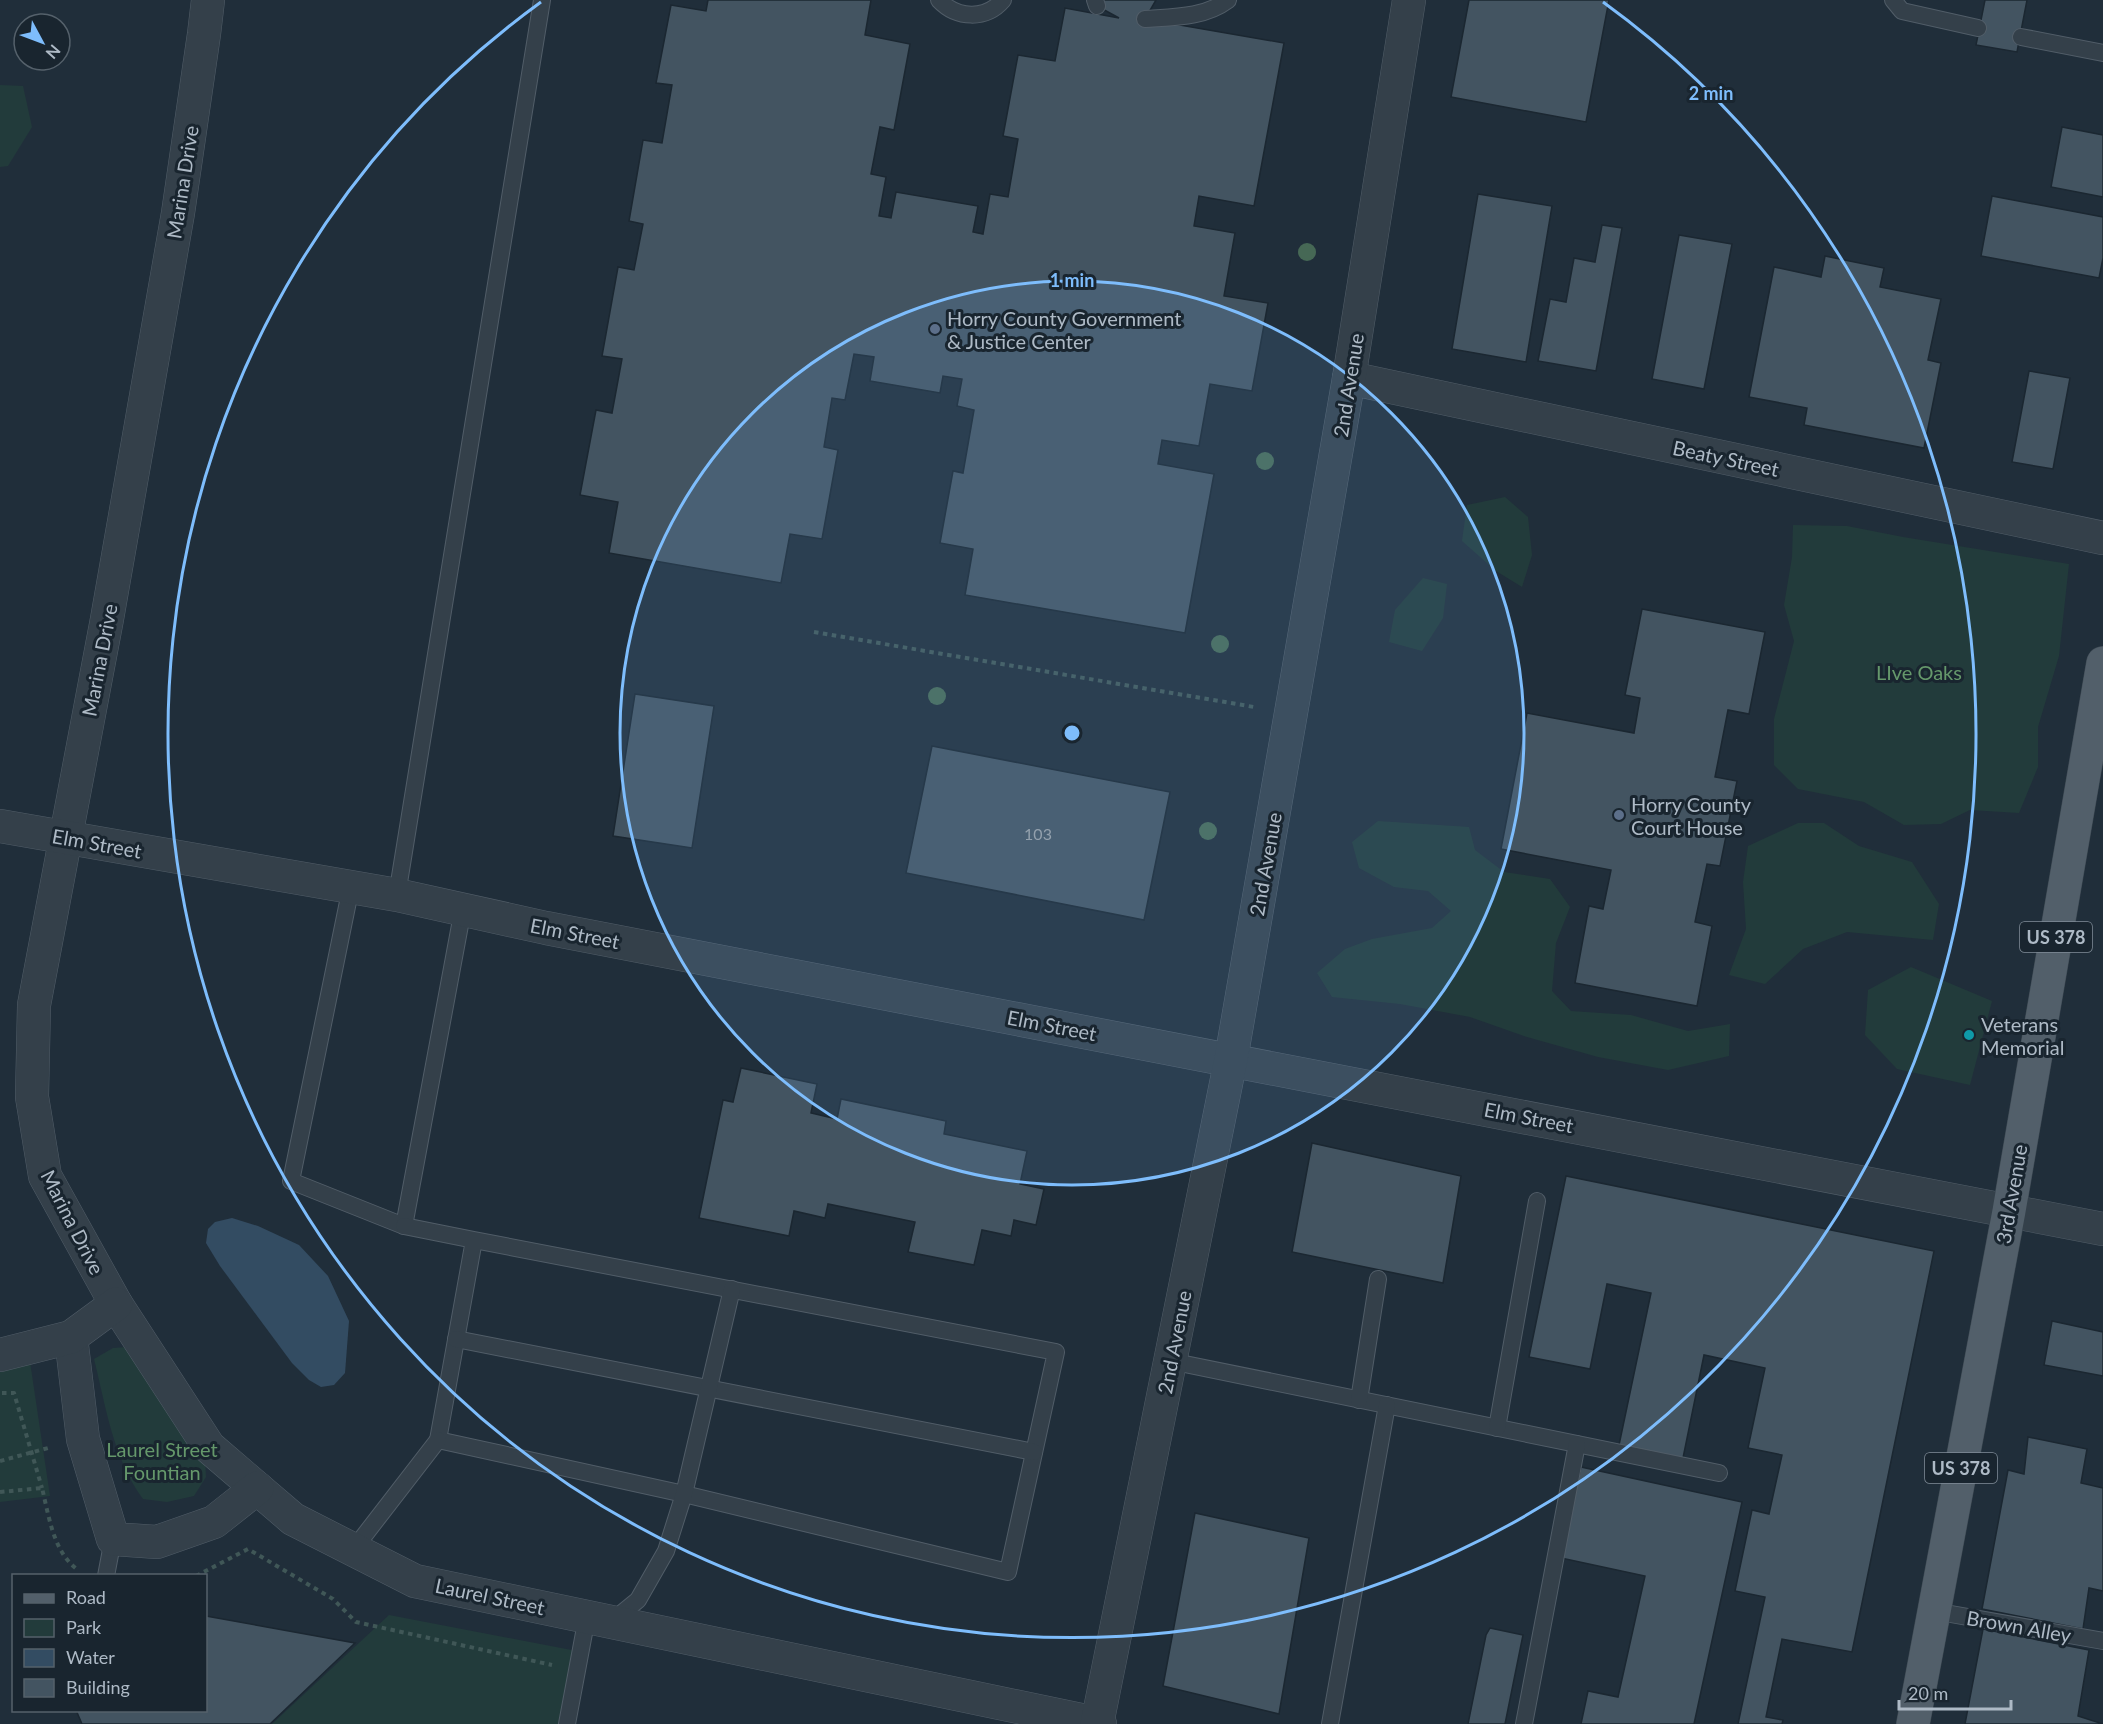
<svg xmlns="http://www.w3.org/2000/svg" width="2103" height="1724" viewBox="0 0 2103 1724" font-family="Lato,sans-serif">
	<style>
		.green { fill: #223b3b }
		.water { fill: #334c62 }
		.building { fill: #435461; stroke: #1b2731; stroke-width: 1.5 }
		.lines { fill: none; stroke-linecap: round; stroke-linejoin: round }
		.service-casing { stroke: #515d68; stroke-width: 18 }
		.minor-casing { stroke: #515d68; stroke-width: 34 }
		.tertiary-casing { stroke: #515d68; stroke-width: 34 }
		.primary-casing { stroke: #3d4953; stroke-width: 34 }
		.path { stroke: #405757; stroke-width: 4; stroke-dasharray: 4.5 4.5; stroke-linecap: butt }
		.service { stroke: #34404a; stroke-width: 16 }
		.minor { stroke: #34404a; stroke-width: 33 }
		.tertiary { stroke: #34404a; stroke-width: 33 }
		.primary { stroke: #525f6a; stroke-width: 33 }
		.tree { fill: #466855 }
		.ring { fill: none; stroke: #7ebdfc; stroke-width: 3 }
		.service-dot { fill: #5c6f8a; stroke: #19252f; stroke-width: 2 }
		.culture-dot { fill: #0f9aa8; stroke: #19252f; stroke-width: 2 }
		.labels { text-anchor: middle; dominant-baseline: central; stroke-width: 6; stroke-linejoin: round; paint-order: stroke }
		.number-label { font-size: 16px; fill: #93a0ad }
		.shield { fill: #19252f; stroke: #818d99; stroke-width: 1.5 }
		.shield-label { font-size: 18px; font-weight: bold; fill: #aebac6 }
		.street-label { font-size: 20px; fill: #aebac6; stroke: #19252f }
		.poi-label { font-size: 20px; fill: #aebac6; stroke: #19252f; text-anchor: start }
		.park-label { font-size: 20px; fill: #65986b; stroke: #19252f }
		.centre { fill: #7ebdfc; stroke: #19252f; stroke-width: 3 }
		.ring-label { font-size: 18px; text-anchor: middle; font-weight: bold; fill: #7ebdfc; stroke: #19252f; stroke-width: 6; stroke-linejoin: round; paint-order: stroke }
	</style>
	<rect width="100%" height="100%" fill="#202e3a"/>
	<g class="green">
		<polygon points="0,85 23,86 32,127 8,166 0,167"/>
		<polygon points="1505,497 1528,517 1532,555 1522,587 1496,571 1462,541 1467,505"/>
		<polygon points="1793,525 1847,526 1903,537 2069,564 2059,656 2038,727 2038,767 2019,813 1970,810 1941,824 1904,825 1864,802 1798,789 1774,765 1774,719 1794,641 1784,605 1792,557"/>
		<polygon points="1423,578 1447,584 1443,618 1422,651 1389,642 1395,610"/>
		<polygon points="1378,821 1469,827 1475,850 1504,872 1550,879 1570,907 1556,943 1552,991 1571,1011 1631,1015 1688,1031 1730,1024 1729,1056 1668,1070 1598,1057 1527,1037 1470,1017 1400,1004 1332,997 1317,973 1345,949 1372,939 1432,928 1451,911 1428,891 1394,887 1359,868 1352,842"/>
		<polygon points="1798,823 1824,823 1859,846 1912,862 1939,904 1933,940 1847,932 1803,949 1765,984 1729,975 1746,929 1743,882 1748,846"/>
		<polygon points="1911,967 1992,1001 1970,1085 1897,1069 1865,1035 1868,990"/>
		<path d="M127,1347l78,112 1,18 -12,19 -27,6 -24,-3c-30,-41 -37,-92 -49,-140l19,-11z"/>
		<polygon points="29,1355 50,1496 0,1502 0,1368"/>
		<polygon points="389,1615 587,1653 562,1724 272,1724"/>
	</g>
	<polygon class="water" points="232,1218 258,1226 299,1245 328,1276 349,1321 345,1373 334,1385 321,1387 309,1380 292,1363 220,1266 206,1243 208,1229 215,1222"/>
	<g class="building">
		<polygon points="708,0 871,0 865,35 910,44 894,130 880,127 871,174 886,177 879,216 891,218 896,192 978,206 973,232 983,234 990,194 1008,197 1018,139 1003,136 1018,55 1055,61 1065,8 1119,18 1097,6 1101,0 1156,0 1145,19 1284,43 1254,206 1199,196 1194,226 1235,233 1224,296 1268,303 1252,391 1210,384 1199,446 1162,440 1158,464 1214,474 1185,633 965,595 973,549 940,543 953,471 963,473 974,410 957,406 962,379 943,376 940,393 870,381 874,357 854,354 845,400 832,398 824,447 838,450 822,539 790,534 781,583 609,553 618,502 580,495 596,410 612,413 622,359 602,356 618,267 634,270 643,224 629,221 643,140 662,143 672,85 656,83 671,5 706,11"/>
		<polygon points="1469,0 1609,0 1586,122 1451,97"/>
		<polygon points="1985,0 2027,0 2017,52 1976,45"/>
		<polygon points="2062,127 2103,135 2103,197 2051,187"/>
		<polygon points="1478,194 1552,206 1526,362 1452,349"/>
		<polygon points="1992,196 2103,217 2103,258 2099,278 1981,256"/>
		<polygon points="1602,225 1622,228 1596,371 1538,361 1550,299 1566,302 1574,258 1595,262"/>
		<polygon points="1679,235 1732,244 1704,389 1652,379"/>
		<polygon points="1825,256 1884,268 1880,287 1941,299 1928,360 1941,363 1924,448 1804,425 1807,408 1749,397 1774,267 1821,277"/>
		<polygon points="2029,371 2070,378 2053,469 2012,462"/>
		<polygon points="1642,609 1765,632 1749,714 1728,710 1715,777 1737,781 1720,866 1707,864 1695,922 1712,926 1697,1006 1575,983 1589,906 1603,909 1611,870 1501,849 1527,713 1634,733 1640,698 1625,695"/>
		<polygon points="635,694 714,706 692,848 613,836"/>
		<polygon points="932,746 1170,792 1144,920 906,873"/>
		<polygon points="741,1068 817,1084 811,1113 837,1119 841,1099 946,1121 944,1134 1027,1151 1020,1184 1044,1189 1036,1225 1014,1220 1011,1236 982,1230 974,1265 908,1252 915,1222 828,1204 825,1218 794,1211 789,1236 699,1218 723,1100 733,1102"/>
		<polygon points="1312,1143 1461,1176 1443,1283 1292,1252"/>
		<polygon points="1566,1176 1934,1251 1852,1652 1782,1639 1766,1717 1783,1720 1782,1724 1738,1724 1765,1597 1735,1591 1752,1510 1769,1514 1782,1455 1748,1448 1765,1368 1704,1355 1683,1458 1619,1445 1651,1293 1607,1284 1590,1369 1529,1357"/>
		<polygon points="2052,1321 2103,1332 2103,1376 2044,1365"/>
		<polygon points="2028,1437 2087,1449 2081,1483 2103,1488 2103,1591 2089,1588 2083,1629 1982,1609 2008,1470 2024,1474"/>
		<polygon points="1581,1467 1742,1502 1694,1724 1581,1724 1588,1691 1618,1697 1645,1576 1561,1558"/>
		<polygon points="1195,1513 1309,1538 1279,1714 1163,1686"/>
		<polygon points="206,1616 355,1643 270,1724 82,1724 76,1710 206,1710"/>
		<polygon points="1490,1628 1523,1635 1505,1724 1468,1724 1486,1635"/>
		<polygon points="1983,1629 2089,1650 2078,1716 2103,1724 1965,1724"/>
	</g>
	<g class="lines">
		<g class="service-casing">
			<g id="service">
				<path d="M939,0c18,19 47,20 64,0"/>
				<polyline points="1095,0 1097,6"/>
				<polyline points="1893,0 1902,11 1978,28"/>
				<path d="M1145,19c28,-2 59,-1 83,-19"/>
				<polyline points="2021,37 2103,53"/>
				<polyline points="351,887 291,1181 404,1226 463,909"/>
				<polyline points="397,895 542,0"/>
				<polyline points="404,1226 474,1240 1056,1352 1008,1572 684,1494 438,1440 474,1240"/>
				<polyline points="456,1339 1034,1452"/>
				<polyline points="1170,1361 1719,1473"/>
				<polyline points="1359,1400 1378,1279"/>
				<polyline points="1497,1428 1537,1201"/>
				<polyline points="353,1550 438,1440"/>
				<polyline points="106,1576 113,1539"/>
				<polyline points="1934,1611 2103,1641"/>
				<polyline points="611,1622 638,1600 666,1551 684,1494 732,1289"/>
				<polyline points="567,1724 587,1617"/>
				<polyline points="1330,1724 1387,1405"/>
				<polyline points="1524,1724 1577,1444"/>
			</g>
		</g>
		<g class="minor-casing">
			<g id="minor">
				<polyline points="208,0 204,34 178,213 107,619 34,1005 32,1097 45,1176 116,1304 209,1447 293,1519 415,1581 1100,1724"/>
				<polyline points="1349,378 2103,538"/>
				<polyline points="0,826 397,895 546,928 2009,1211"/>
				<polyline points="71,1337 83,1439 113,1539 157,1542 214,1522 257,1488"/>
				<polyline points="0,1355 71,1337 116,1304"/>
				<polyline points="1097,1724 1231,1059 1349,378 1409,0"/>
			</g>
		</g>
		<g class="tertiary-casing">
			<polyline id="tertiary" points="2009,1211 2103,1229"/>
		</g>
		<g class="primary-casing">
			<polyline id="primary" points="1913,1724 2009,1211 2103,663"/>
		</g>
		<g class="path">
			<polyline points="814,632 1254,707"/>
			<polyline points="2,1393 14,1393 42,1488"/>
			<polyline points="0,1461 48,1448"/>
			<path d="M0,1492l42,-4c7,28 11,64 36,82"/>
			<polyline points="196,1576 248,1549 333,1599 356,1622 552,1665"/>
		</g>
		<use href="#service" class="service"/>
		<use href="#minor" class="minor"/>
		<use href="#tertiary" class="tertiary"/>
		<use href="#primary" class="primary"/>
	</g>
	<g class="tree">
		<circle cx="1307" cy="252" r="9"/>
		<circle cx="1265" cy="461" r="9"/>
		<circle cx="1220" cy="644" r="9"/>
		<circle cx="937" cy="696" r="9"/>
		<circle cx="1208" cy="831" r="9"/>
	</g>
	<circle cx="1072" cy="733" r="452" fill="#7ebdfc" fill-opacity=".12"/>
	<g class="ring">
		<circle cx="1072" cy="733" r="452"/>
		<path d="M1603 2A904 904 0 1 1 541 2"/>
	</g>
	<g class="service-dot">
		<circle cx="935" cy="329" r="6"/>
		<circle cx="1619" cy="815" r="6"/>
	</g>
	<circle class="culture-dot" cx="1969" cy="1035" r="6"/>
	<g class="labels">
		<g class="number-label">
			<text x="1038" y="833">103</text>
		</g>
		<g class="shield">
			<rect x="2020" y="922" width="72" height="30" rx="4.5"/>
			<rect x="1925" y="1453" width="72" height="30" rx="4.5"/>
		</g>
		<g class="shield-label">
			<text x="2056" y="937">US 378</text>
			<text x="1961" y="1468">US 378</text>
		</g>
		<g class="street-label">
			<text transform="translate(182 182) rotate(-81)">Marina Drive</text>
			<text transform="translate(1348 385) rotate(-81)">2nd Avenue</text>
			<text transform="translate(1726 458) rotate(12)">Beaty Street</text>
			<text transform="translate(99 660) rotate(-79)">Marina Drive</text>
			<text transform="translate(97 843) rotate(10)">Elm Street</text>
			<text transform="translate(1265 864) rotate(-80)">2nd Avenue</text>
			<text transform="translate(575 933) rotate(11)">Elm Street</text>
			<text transform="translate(1052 1025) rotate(11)">Elm Street</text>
			<text transform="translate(1529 1117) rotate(11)">Elm Street</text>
			<text transform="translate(2011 1194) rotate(-80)">3rd Avenue</text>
			<text transform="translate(73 1222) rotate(63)">Marina Drive</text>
			<text transform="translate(1174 1342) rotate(-79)">2nd Avenue</text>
			<text transform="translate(490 1596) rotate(12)">Laurel Street</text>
			<text transform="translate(2019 1626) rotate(10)">Brown Alley</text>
		</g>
		<g class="poi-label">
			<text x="947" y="318">Horry County Government<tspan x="947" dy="23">&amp; Justice Center</tspan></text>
			<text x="1631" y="804">Horry County<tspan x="1631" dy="23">Court House</tspan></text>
			<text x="1981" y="1024">Veterans<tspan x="1981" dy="23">Memorial</tspan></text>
		</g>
		<g class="park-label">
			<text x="1919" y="672">LIve Oaks</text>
			<text x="162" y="1449">Laurel Street<tspan x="162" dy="23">Fountian</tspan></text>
		</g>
	</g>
	<circle cx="1072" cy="733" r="9" class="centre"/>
	<g class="ring-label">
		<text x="1711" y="100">2 min</text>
		<text x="1072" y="287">1 min</text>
	</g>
	<rect x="12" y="1574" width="195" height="138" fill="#19252f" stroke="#55616b" stroke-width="1.5"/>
	<rect x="24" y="1594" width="30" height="9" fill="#525f6a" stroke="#55616b" stroke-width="1.5"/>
	<text x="66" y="1604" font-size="18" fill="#aebac6">Road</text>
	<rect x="24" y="1619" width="30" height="18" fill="#223b3b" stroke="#55616b" stroke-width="1.5"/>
	<text x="66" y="1634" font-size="18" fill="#aebac6">Park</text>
	<rect x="24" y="1649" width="30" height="18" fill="#334c62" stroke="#55616b" stroke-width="1.5"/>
	<text x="66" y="1664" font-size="18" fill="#aebac6">Water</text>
	<rect x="24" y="1679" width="30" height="18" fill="#435461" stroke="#55616b" stroke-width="1.5"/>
	<text x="66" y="1694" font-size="18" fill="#aebac6">Building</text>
	<g transform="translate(42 42) rotate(131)"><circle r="28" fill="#19252f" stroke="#55616b" stroke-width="1.5"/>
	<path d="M0-4.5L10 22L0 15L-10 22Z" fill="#7ebdfc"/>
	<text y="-9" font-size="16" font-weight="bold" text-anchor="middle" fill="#aebac6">N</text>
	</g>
	<path d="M1899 1700v9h112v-9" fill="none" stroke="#aebac6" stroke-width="3"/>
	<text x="1908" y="1700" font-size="18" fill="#aebac6" stroke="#19252f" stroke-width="4.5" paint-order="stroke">20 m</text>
</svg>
